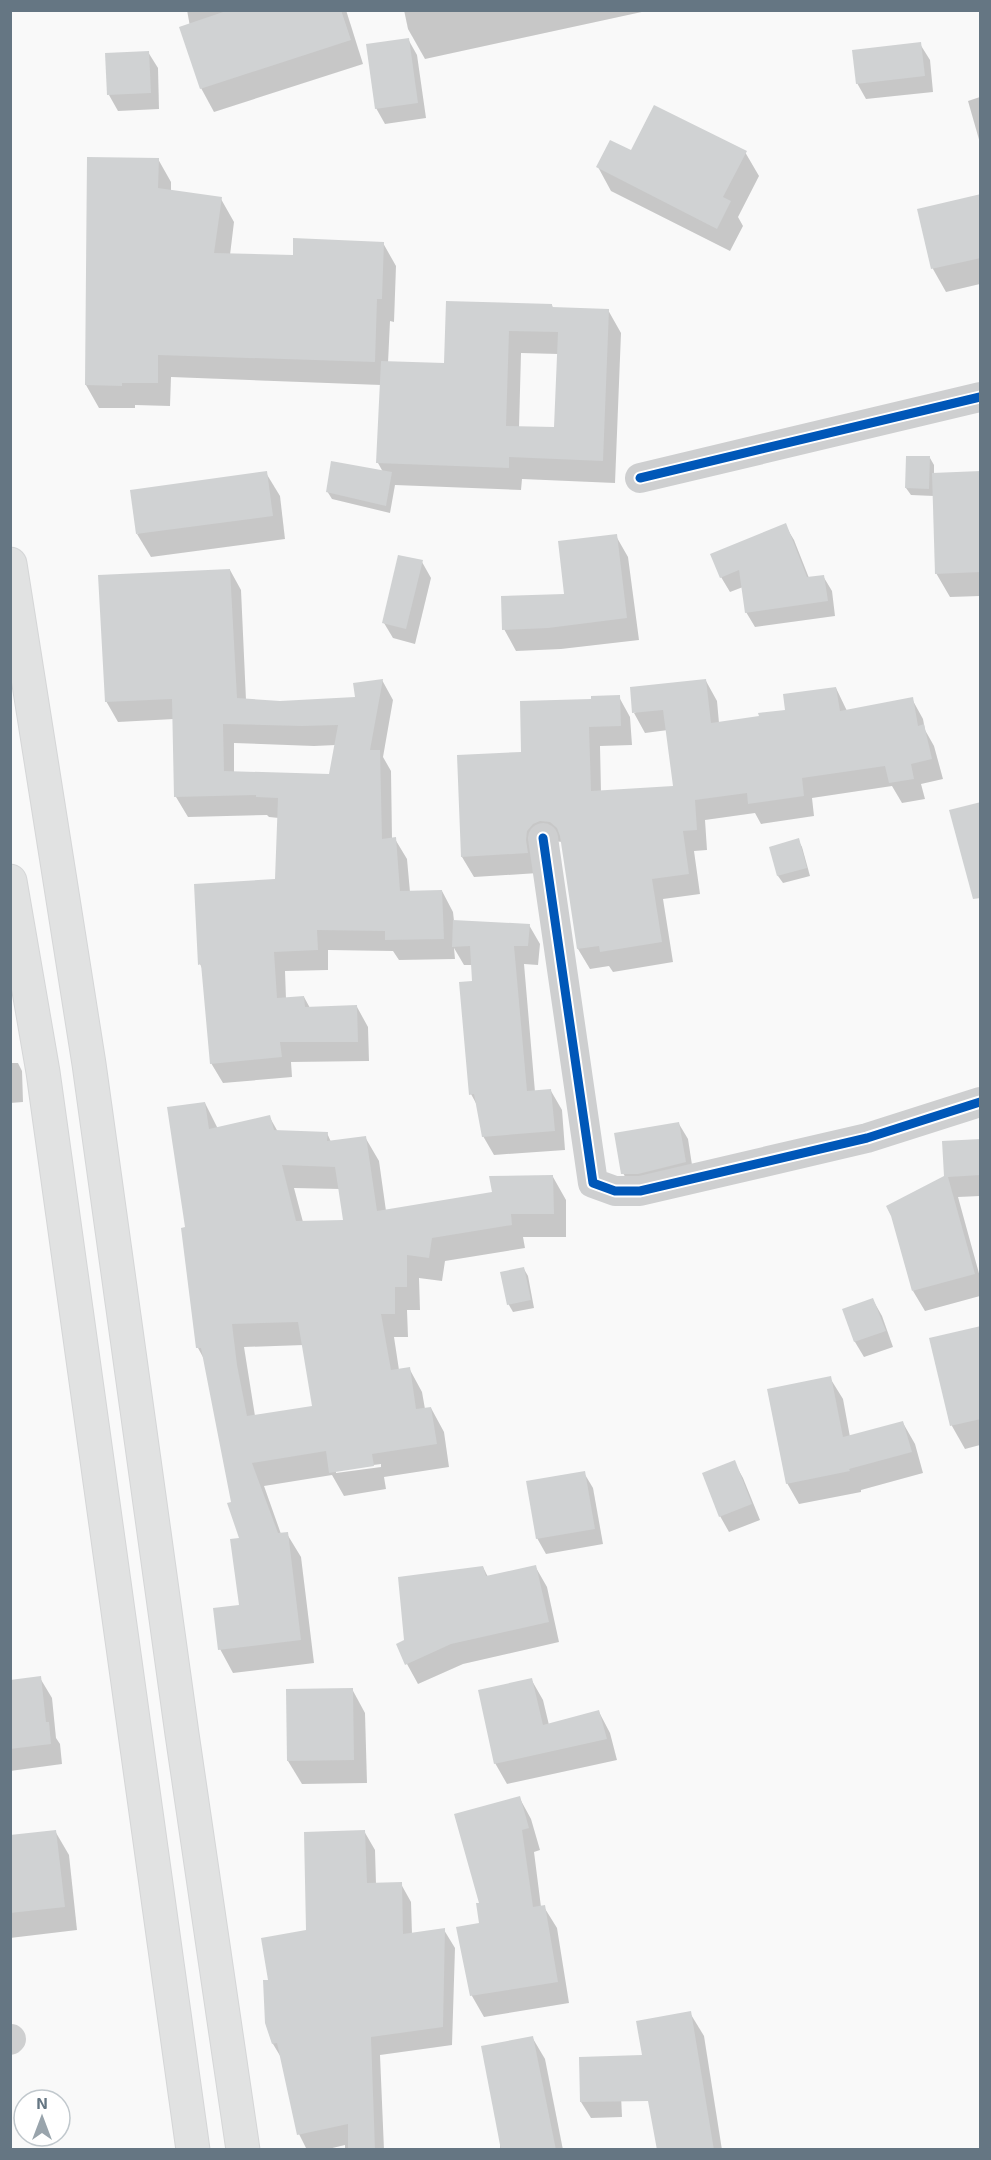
<svg xmlns="http://www.w3.org/2000/svg" width="991" height="2160" viewBox="0 0 991 2160" font-family="'Exo 2',sans-serif">
	<style>
		.shadow { fill: #0003; fill-rule: evenodd }
		.building { fill: #d0d2d3; fill-rule: evenodd }
		.lines { fill: none; stroke-linecap: round; stroke-linejoin: round }
		.major-casing { stroke: #d5d6d7; stroke-width: 35 }
		.minor { stroke: #cecfd0; stroke-width: 30 }
		.major { stroke: #e1e2e2; stroke-width: 33 }
		.cycleway-casing { stroke: #fff; stroke-width: 13 }
		.cycleway { stroke: #0057b8; stroke-width: 9 }
	</style>
	<rect width="100%" height="100%" fill="#f9f9f9"/>
	<g class="shadow">
		<polygon points="187,10 346,10 363,64 214,112 201,88"/>
		<polygon points="404,10 651,10 425,59 408,29"/>
		<polygon points="408,39 417,55 426,118 385,124 376,108"/>
		<polygon points="920,44 930,60 933,92 866,99 857,83"/>
		<polygon points="148,52 158,68 159,109 118,111 109,95"/>
		<polygon points="980,97 980,143 968,101"/>
		<polygon points="631,152 745,152 759,176 738,217 743,226 730,251 611,191 598,167"/>
		<path d="M158,159l13,23v10l50,7 13,23 -4,33 64,2 89,-14 13,23 -2,56 -4,-1 -2,42 58,2 106,-60 1,3 55,2 13,23 -6,150 -93,-4 -1,11 -126,-5 -5,28 -58,-14 -5,-8 56,-19 -5,-9 3,-78 -210,-8 -1,29 -35,-1v3h-36l-13,-23zM521,353l37,1 -2,75 -37,-1z"/>
		<polygon points="980,196 980,284 946,292 933,269 919,211"/>
		<polygon points="930,458 934,465 934,474 980,473 980,596 950,597 936,573 934,496 911,495 906,488"/>
		<polygon points="266,473 280,496 285,539 151,557 137,534"/>
		<polygon points="785,525 794,540 809,578 823,576 832,591 835,616 755,627 746,612 743,587 730,592 721,577"/>
		<polygon points="616,536 628,557 639,640 561,649 516,651 504,629 566,595"/>
		<polygon points="422,562 431,578 415,644 393,638 384,623"/>
		<path d="M230,570l11,20 5,110 34,2 77,-3 25,-19 11,20 -10,57 8,14 1,68h3l12,20 3,33 32,-1 11,21 1,9 75,4 11,19 -2,21 -14,-1 11,128 16,-1 11,19 3,40 -71,5 -11,-19 -5,-29 -7,-13 2,-129h-9l-10,-17 1,11 -56,1 -6,-9 -65,-1v20l-43,1 1,28 18,-2 6,11 47,-1 11,20 1,34 -78,1 1,15 -69,6 -12,-20 -8,-93 -3,-6 77,-83 2,-63 -10,-1 -2,-2 -79,2 -12,-20 -2,-78 -56,3 -12,-21zM234,743l80,3 22,-1 -6,30 -96,-2z"/>
		<polygon points="706,681 717,701 719,723 760,718 786,711 836,688 847,711 912,699 923,719 925,730 934,746 943,779 921,784 925,799 902,803 892,786 812,798 814,816 761,824 755,813 705,820 707,850 694,851 700,894 663,899 673,962 613,972 609,966 590,969 578,949 563,842 552,841 538,873 474,877 462,857 458,757 523,753 593,701 619,697 630,717 632,745 600,746 601,792 675,787 668,730 645,733 634,713"/>
		<polygon points="798,840 802,847 810,876 783,883 778,876 771,848"/>
		<polygon points="10,1063 18,1063 22,1071 23,1102 10,1103"/>
		<path d="M205,1103l13,26 51,-13 9,16 49,1 4,9 34,-5 14,24 7,50 108,-18 59,-16 13,23v37h-43l2,11 -80,13 -3,20 -23,-3 1,32h-13l1,27h-14l5,33 10,-2 13,24 3,17 6,-1 13,24 5,35 -65,10 2,12 -42,7 -12,-21 -68,11 17,48h6l14,23 13,106 -81,10 -13,-24 20,-43 1,-67 -9,-36 -28,-144 -6,-11 -11,-119zM294,1188l46,1 4,32 -41,1zM304,1345l9,62 -58,9 -11,-69zM381,1464v3l-45,6v-3z"/>
		<polygon points="679,1124 688,1139 694,1178 632,1189 623,1173"/>
		<polygon points="980,1140 980,1196 958,1197 980,1277 980,1296 925,1311 913,1291 946,1177"/>
		<polygon points="524,1269 528,1276 534,1308 513,1312 509,1305 502,1273"/>
		<polygon points="873,1300 882,1316 893,1347 864,1357 855,1342 844,1310"/>
		<polygon points="980,1327 980,1445 965,1449 952,1426 931,1339"/>
		<polygon points="830,1378 843,1399 850,1437 903,1423 915,1444 923,1473 861,1490 861,1492 799,1504 787,1483"/>
		<polygon points="734,1462 743,1478 760,1520 729,1532 720,1516"/>
		<polygon points="584,1473 593,1488 603,1544 546,1554 537,1538"/>
		<polygon points="535,1566 547,1587 559,1642 463,1664 418,1684 407,1664 406,1641 483,1567 488,1577"/>
		<polygon points="40,1678 52,1698 56,1738 60,1744 62,1764 10,1771 10,1681"/>
		<polygon points="531,1679 543,1700 549,1725 599,1712 610,1733 617,1760 507,1784 495,1763"/>
		<polygon points="352,1689 365,1713 367,1783 302,1784 288,1761"/>
		<polygon points="519,1797 531,1819 540,1850 534,1852 541,1907 544,1907 557,1928 569,2003 484,2017 472,1996 458,1928 481,1925 481,1904"/>
		<polygon points="55,1831 69,1855 77,1930 10,1938 10,1836"/>
		<polygon points="364,1831 375,1850 376,1884 401,1884 411,1902 412,1934 444,1930 455,1948 452,2045 380,2055 384,2150 345,2150 345,2145 324,2150 307,2150 299,2134 282,2059 273,2044 269,1981 308,1931"/>
		<polygon points="690,2013 704,2036 722,2150 658,2150 644,2056"/>
		<polygon points="532,2037 545,2059 563,2150 500,2150 500,2133"/>
		<polygon points="620,2073 622,2117 591,2118 581,2102"/>
		<polygon points="29,2148 30,2150 10,2150 10,2149"/>
	</g>
	<g class="building">
		<polygon points="229,10 341,10 351,40 200,89 179,27"/>
		<polygon points="409,38 418,103 375,109 366,44"/>
		<polygon points="921,42 925,76 856,84 852,50"/>
		<polygon points="149,51 151,93 107,95 105,53"/>
		<polygon points="654,105 747,151 723,197 731,201 717,229 596,167 610,140 631,150"/>
		<polygon points="87,157 159,158 158,188 222,197 214,253 293,255 293,238 384,242 382,299 377,299 375,362 158,355 158,383 122,383 122,386 85,385"/>
		<polygon points="981,194 981,258 931,269 917,209"/>
		<path d="M446,301l106,3v3l57,2 -6,152 -94,-4v11l-133,-5 5,-102 63,2zM509,331l49,1 -4,95 -48,-1z"/>
		<polygon points="906,456 930,456 929,489 905,488"/>
		<polygon points="331,461 392,472 386,506 326,492"/>
		<polygon points="267,471 273,516 136,534 130,490"/>
		<polygon points="981,471 981,572 935,574 932,473"/>
		<polygon points="786,523 807,577 824,575 828,601 745,613 739,570 720,578 710,554"/>
		<polygon points="617,534 627,618 548,628 502,630 501,596 564,594 558,541"/>
		<polygon points="398,555 423,560 406,629 382,623"/>
		<path d="M230,569l7,129 43,3 75,-4 -2,-14 30,-4 -13,71h10l2,89 14,-2 4,54 42,-1 2,49 -59,1v-9l-68,-1 1,20 -44,2 3,46 27,-2 1,11 52,-2 1,37h-78l2,15 -72,7 -9,-100 -3,1 -4,-81 81,-5 3,-81 -22,-1v-2l-82,2 -2,-98 -67,3 -7,-127zM223,724l79,2 36,-1 -9,49 -105,-3z"/>
		<polygon points="706,679 711,723 759,716 758,713 785,710 783,694 836,687 840,711 913,697 918,726 924,724 932,759 911,764 914,779 889,783 885,766 802,778 804,796 748,804 747,793 695,800 697,830 683,831 689,874 652,879 662,942 600,952 599,946 577,949 560,836 557,828 550,822 540,821 533,824 527,831 526,840 528,853 461,857 457,755 521,752 520,701 591,699 591,696 620,695 621,726 589,727 591,791 673,786 663,710 632,713 630,687"/>
		<polygon points="981,802 981,898 973,899 949,810"/>
		<polygon points="799,838 807,868 777,876 769,847"/>
		<polygon points="453,920 530,924 528,946 514,946 527,1091 551,1089 555,1131 482,1137 474,1094 469,1095 459,982 472,981 470,946 452,947"/>
		<path d="M205,1102l4,27 61,-14 4,15 54,2 -1,9 39,-5 11,75 115,-19 -3,-16 64,-1 1,39h-43l1,11 -80,13 -3,20 -22,-3v32h-12v27h-14l10,56 19,-3 6,42 15,-2 6,37 -65,10 2,12 -45,7 -3,-22 -74,12 26,70 10,-1 13,108 -83,10 -5,-42 26,-3 -9,-66 9,-1 -12,-35 4,-1 -30,-154h-5l-15,-120 4,-1 -18,-120zM282,1165l53,2 8,53 -47,1zM298,1322l14,84 -65,10 -10,-51 -5,-41z"/>
		<polygon points="679,1122 686,1162 638,1174 621,1174 614,1133"/>
		<polygon points="981,1139 981,1175 948,1177 975,1274 912,1291 891,1216 886,1206 944,1176 942,1141"/>
		<polygon points="524,1267 531,1300 507,1305 500,1272"/>
		<polygon points="873,1298 886,1331 854,1342 842,1309"/>
		<polygon points="981,1326 981,1419 950,1426 929,1338"/>
		<polygon points="831,1376 843,1437 903,1421 912,1452 849,1469 850,1471 786,1484 767,1389"/>
		<polygon points="735,1460 752,1504 719,1517 702,1473"/>
		<polygon points="585,1471 595,1529 536,1539 526,1481"/>
		<polygon points="536,1565 549,1622 451,1644 405,1665 396,1644 404,1640 398,1577 483,1566 486,1576"/>
		<polygon points="41,1676 46,1722 49,1722 51,1744 10,1749 10,1680"/>
		<polygon points="532,1678 543,1725 599,1710 607,1739 494,1764 478,1690"/>
		<polygon points="353,1688 354,1760 287,1761 286,1689"/>
		<polygon points="520,1796 529,1828 522,1830 533,1907 545,1905 558,1982 470,1996 456,1927 479,1923 476,1903 479,1903 454,1814"/>
		<polygon points="56,1830 65,1907 10,1913 10,1835"/>
		<polygon points="365,1830 367,1883 402,1882 403,1934 445,1928 443,2027 371,2037 375,2150 348,2150 348,2124 297,2135 277,2043 272,2044 265,2023 263,1980 268,1980 261,1938 306,1930 304,1832"/>
		<polygon points="691,2011 714,2150 657,2150 648,2101 580,2102 579,2057 642,2055 636,2021"/>
		<polygon points="533,2036 556,2150 501,2150 481,2046"/>
	</g>
	<g class="lines">
		<g class="major-casing">
			<g id="major">
				<polyline points="10,564 89,1064 182,1734 243,2150"/>
				<polyline points="10,881 43,1072 193,2150"/>
			</g>
		</g>
		<g class="minor">
			<polyline points="640,478 980,397"/>
			<polyline points="543,838 593,1183 615,1191 640,1191 867,1138 980,1102"/>
			<polyline points="10,2040 11,2039"/>
		</g>
		<use href="#major" class="major"/>
		<g class="cycleway-casing">
			<g id="cycleway">
				<polyline points="640,478 980,397"/>
				<polyline points="543,838 593,1183 615,1191 640,1191 867,1138 980,1102"/>
			</g>
		</g>
		<use href="#cycleway" class="cycleway"/>
	</g>
	<rect width="991" height="2160" fill="none" stroke="#657683" stroke-width="24"/>
	<g transform="translate(42 2118)"><circle r="28" fill="#ffffff" stroke="#c1c8cd" stroke-width="1.5"/>
	<path d="M0-4.5L10 22L0 15L-10 22Z" fill="#99a4ac"/>
	<text y="-9" font-size="16" font-weight="bold" text-anchor="middle" fill="#657683">N</text>
	</g>
</svg>
